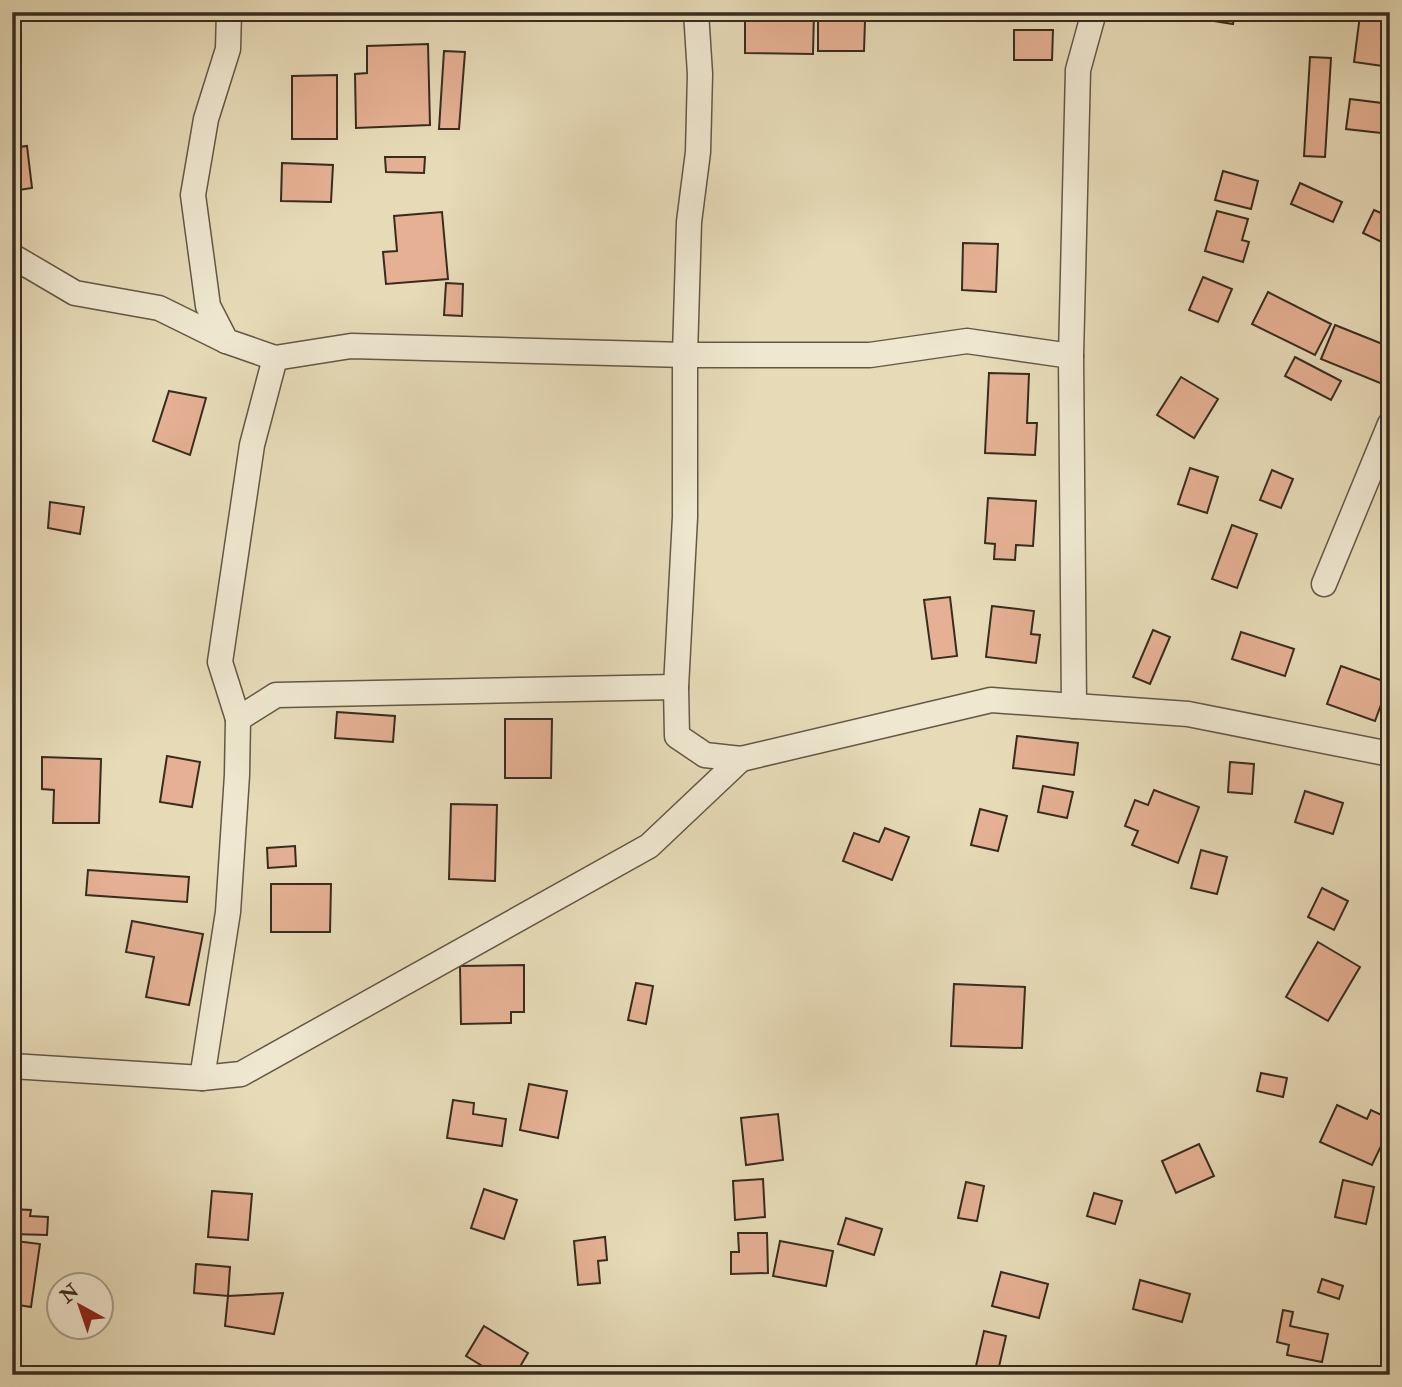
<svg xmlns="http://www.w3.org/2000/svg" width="1402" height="1387" viewBox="0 0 1402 1387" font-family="'IM FELL Double Pica',serif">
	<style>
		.building { fill: #e5b093; stroke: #382c1f; stroke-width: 2 }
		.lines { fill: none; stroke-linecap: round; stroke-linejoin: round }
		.street-casing { stroke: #645845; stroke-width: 27 }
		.street { stroke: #efe7d0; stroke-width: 24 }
	</style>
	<rect width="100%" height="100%" fill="#e6dab7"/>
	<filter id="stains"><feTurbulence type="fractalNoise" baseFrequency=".00286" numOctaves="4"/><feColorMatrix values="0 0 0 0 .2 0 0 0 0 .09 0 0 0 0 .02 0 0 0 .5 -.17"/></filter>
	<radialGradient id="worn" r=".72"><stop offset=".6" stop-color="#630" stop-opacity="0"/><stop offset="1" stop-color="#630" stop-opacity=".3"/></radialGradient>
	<g class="building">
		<polygon points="745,12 814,12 813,54 745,53"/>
		<polygon points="1176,12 1235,12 1233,24 1176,15"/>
		<polygon points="1360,15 1390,18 1390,67 1354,62"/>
		<polygon points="818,20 865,21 864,51 818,51"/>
		<polygon points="1014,30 1053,30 1052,60 1014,60"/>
		<polygon points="428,44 430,125 356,128 355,74 367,73 367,46"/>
		<polygon points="444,51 465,52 459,129 439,129"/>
		<polygon points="1310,57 1331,58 1325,157 1304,156"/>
		<polygon points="337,75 337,139 292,139 292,76"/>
		<polygon points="1350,99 1390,104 1390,134 1346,129"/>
		<polygon points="27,146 32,188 12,191 12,148"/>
		<polygon points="385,157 425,157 424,173 386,172"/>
		<polygon points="282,163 333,165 331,202 281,201"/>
		<polygon points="1223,171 1258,181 1251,209 1215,200"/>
		<polygon points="1300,183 1342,202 1333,222 1291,204"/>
		<polygon points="1374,210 1390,217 1390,246 1363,233"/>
		<polygon points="1217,211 1248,219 1242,240 1249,242 1243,262 1205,251"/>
		<polygon points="442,212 448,279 386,284 383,252 397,251 394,216"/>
		<polygon points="963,243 998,244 996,292 962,290"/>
		<polygon points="1203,277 1232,289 1218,322 1189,310"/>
		<polygon points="446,283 463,284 462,316 444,315"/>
		<polygon points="1268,292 1331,324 1315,355 1252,324"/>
		<polygon points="1335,325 1390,347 1390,374 1385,385 1321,359"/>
		<polygon points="1295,357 1341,381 1331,400 1285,376"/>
		<polygon points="989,373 1029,374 1027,423 1037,423 1035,455 985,453"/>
		<polygon points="1181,377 1218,399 1194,438 1157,415"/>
		<polygon points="169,391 206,398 190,455 153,441"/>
		<polygon points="1190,468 1218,477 1207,513 1178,504"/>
		<polygon points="1272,470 1293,479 1281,508 1260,500"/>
		<polygon points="988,498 1036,501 1033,546 1016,545 1015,560 994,559 995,544 985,543"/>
		<polygon points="50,502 84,507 80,534 48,528"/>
		<polygon points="1232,525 1257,534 1237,588 1212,579"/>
		<polygon points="950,597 957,656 932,659 924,600"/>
		<polygon points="992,606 1034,611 1031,634 1040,635 1036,663 986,657"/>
		<polygon points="1153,630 1170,637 1150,684 1133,677"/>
		<polygon points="1241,632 1294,649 1285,676 1232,659"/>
		<polygon points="1341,666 1389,683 1375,721 1327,704"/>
		<polygon points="337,712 395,716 393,742 335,738"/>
		<polygon points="505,719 552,719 551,778 505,778"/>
		<polygon points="1017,736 1078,743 1074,775 1013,768"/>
		<polygon points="167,756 200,762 192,807 160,802"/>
		<polygon points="42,757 101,759 99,823 53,823 54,790 42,789"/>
		<polygon points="1230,762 1254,764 1252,794 1228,792"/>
		<polygon points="1043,786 1073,792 1067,818 1038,812"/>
		<polygon points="1154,790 1199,807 1178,863 1132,845 1138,831 1125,826 1135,800 1148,805"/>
		<polygon points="1305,791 1343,803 1333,834 1295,822"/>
		<polygon points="451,804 497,805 495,881 449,879"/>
		<polygon points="980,809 1007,816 998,851 971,845"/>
		<polygon points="885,828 909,837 892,880 843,861 854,833 879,842"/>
		<polygon points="295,846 296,866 268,868 267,848"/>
		<polygon points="1201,850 1227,857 1217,894 1191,888"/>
		<polygon points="88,870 189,877 187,902 86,895"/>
		<polygon points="271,884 331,884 330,932 271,932"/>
		<polygon points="1322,888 1348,901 1334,930 1308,917"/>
		<polygon points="132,921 203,934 189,1005 146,997 154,957 126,952"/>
		<polygon points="1318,942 1360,967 1328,1021 1286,997"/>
		<polygon points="524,965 524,1012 511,1012 511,1023 461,1024 460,966"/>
		<polygon points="636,983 653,986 646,1024 628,1020"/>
		<polygon points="954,984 1025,987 1022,1048 951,1046"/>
		<polygon points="1261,1073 1287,1078 1283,1097 1257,1091"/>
		<polygon points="529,1084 567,1091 558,1138 520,1130"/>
		<polygon points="453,1100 474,1103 473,1114 506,1119 502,1146 447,1138"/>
		<polygon points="1337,1105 1367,1119 1371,1110 1390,1119 1390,1127 1372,1165 1320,1142"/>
		<polygon points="778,1114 783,1160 746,1165 741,1118"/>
		<polygon points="1199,1144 1214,1176 1176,1193 1162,1161"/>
		<polygon points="763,1179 765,1217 735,1220 733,1181"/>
		<polygon points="1343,1180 1374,1187 1366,1224 1335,1217"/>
		<polygon points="966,1182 984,1186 977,1221 958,1218"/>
		<polygon points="484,1189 517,1200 504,1239 471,1228"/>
		<polygon points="212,1191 252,1194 248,1240 208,1237"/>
		<polygon points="1094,1193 1122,1201 1115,1224 1087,1216"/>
		<polygon points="12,1209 31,1210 30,1216 48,1217 47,1235 12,1234"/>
		<polygon points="846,1218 882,1229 874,1255 838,1244"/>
		<polygon points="738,1233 767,1233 768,1273 731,1274 731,1252 739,1252"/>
		<polygon points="605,1237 607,1260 598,1261 600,1283 578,1285 574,1241"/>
		<polygon points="16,1241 40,1244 31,1307 12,1304 12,1268"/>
		<polygon points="780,1241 833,1251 826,1286 773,1276"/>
		<polygon points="196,1264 230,1267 228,1296 194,1293"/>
		<polygon points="1001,1272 1048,1284 1039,1318 992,1306"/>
		<polygon points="1322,1279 1343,1286 1339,1299 1318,1292"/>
		<polygon points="1140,1280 1190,1294 1182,1322 1133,1309"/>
		<polygon points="283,1293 274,1334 225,1326 228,1296"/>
		<polygon points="1283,1310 1293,1312 1290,1326 1328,1334 1322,1362 1287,1355 1289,1345 1277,1342"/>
		<polygon points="484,1326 528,1353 515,1375 497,1375 466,1356"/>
		<polygon points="984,1331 1006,1336 998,1371 976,1366"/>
		<polygon points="1308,1368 1331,1372 1331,1375 1307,1375"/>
	</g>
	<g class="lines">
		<g class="street-casing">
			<g id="street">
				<polyline points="229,12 228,49 206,119 193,195 208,306 226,341 275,358 351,346 685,355 870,355 967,341 1071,356"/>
				<polyline points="696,12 700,74 698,152 689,222 685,355 685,517 676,687 677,736 705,755 741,759 991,700 1188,714 1390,754"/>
				<polyline points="12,256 75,293 159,308 226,341"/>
				<polyline points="1324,584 1390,424"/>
				<polyline points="1074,706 1071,356 1078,70 1094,12"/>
				<polyline points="238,719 220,662 252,445 275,358"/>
				<polyline points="12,1066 202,1078 241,1074 649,846 741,759"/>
				<polyline points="202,1078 228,912 237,775 238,719 276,695 676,687"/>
			</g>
		</g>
		<use href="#street" class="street"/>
	</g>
	<rect width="1402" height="1387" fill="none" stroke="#e6dab7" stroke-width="42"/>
	<rect x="14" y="14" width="1374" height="1359" fill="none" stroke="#382c1f" stroke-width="3.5"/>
	<rect x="21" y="21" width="1360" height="1345" fill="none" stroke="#382c1f" stroke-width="2"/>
	<g transform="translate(80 1306) rotate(320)"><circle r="33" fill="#efe7d0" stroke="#a69c89" stroke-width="2"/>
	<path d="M0-5L12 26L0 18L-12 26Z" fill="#8f2418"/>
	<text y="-10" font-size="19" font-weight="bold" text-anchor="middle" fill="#382c1f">N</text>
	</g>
	<rect width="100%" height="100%" filter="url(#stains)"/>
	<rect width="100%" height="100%" fill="url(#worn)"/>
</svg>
